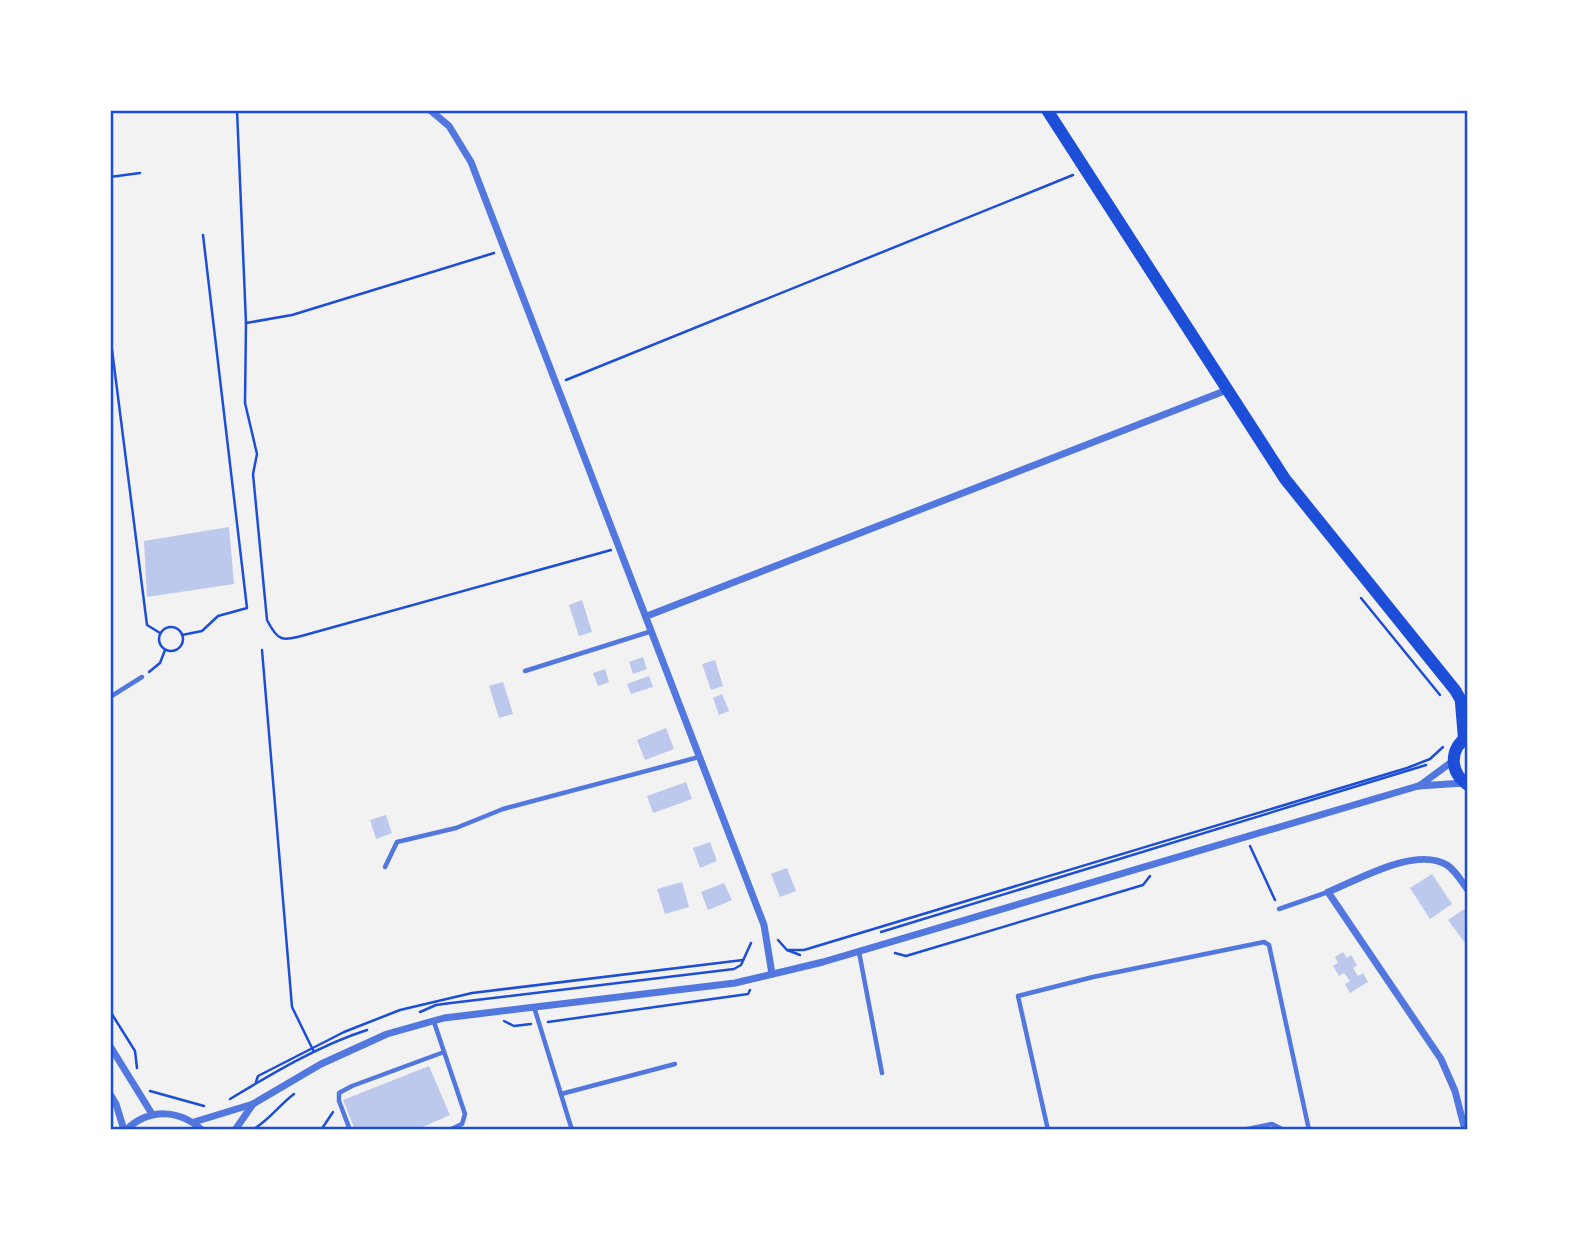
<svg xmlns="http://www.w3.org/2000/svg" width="1578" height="1240" viewBox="0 0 1578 1240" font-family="'Roboto Serif',serif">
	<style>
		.building { fill: #bdc9ec }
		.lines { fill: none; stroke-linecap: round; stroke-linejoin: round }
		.path { stroke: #1d4ed8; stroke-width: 2.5 }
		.service { stroke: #5277de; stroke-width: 4.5 }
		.minor { stroke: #5277de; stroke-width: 7 }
		.secondary { stroke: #1d4ed8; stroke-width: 12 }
		.neatline { fill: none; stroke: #1d4ed8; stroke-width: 2.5 }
	</style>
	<rect width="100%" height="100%" fill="#f2f2f2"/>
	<g class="building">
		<polygon points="229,527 234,584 147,597 144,541"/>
		<polygon points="582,600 592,632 579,636 569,605"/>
		<polygon points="643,657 647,669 633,674 629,662"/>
		<polygon points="715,660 723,686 711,690 702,664"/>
		<polygon points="605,669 609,682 598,686 593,673"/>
		<polygon points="649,676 653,687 631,694 627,684"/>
		<polygon points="503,682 513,714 499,718 489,686"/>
		<polygon points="722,694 729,711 719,715 713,698"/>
		<polygon points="666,728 674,749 645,760 637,740"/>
		<polygon points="686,782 692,799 653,813 647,796"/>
		<polygon points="386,815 392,833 376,839 370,820"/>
		<polygon points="710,842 717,861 700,868 693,848"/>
		<polygon points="787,868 796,891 780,897 771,874"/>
		<polygon points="1432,874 1452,904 1430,919 1410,888"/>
		<polygon points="682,882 689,907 665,914 657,889"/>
		<polygon points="724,883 732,900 708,910 701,892"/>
		<polygon points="1464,909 1468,914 1468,947 1448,920"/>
		<polygon points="1343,952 1347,958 1351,955 1357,965 1353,968 1358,976 1363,973 1368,982 1350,993 1345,984 1350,981 1344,973 1339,976 1333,966 1338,963 1335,957"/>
		<polygon points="429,1066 450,1115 416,1130 355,1130 343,1100"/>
	</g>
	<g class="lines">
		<g class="path">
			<path d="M237,110l9,213 -1,80 12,51 -4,20 14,146c11,22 15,21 38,15l306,-85"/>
			<polyline points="110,177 140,173"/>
			<polyline points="246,323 292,315 494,253"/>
			<polyline points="110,334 147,625 160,633"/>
			<polyline points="566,380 1073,175"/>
			<polyline points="1361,598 1440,695"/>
			<circle cx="171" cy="639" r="12"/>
			<polyline points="182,635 202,631 218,616 247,608 203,235"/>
			<polyline points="262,650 292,1007 313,1050"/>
			<polyline points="149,672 160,663 165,650"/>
			<polyline points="1250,846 1275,900"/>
			<polyline points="881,932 1426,765"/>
			<polyline points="778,940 787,950 800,955"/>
			<polyline points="787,950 804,950 1407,768 1430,759 1443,747"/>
			<polyline points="895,953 906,956 1143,885 1150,876"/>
			<polyline points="110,1011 135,1051 137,1068"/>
			<polyline points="420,1012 436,1005 451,1003 734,969 741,965 751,943"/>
			<polyline points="504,1021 514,1026 531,1024"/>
			<polyline points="548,1022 748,994 750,990"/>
			<polyline points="256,1082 258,1076 344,1032 400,1010 472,993 743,960"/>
			<polyline points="150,1091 204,1106"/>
			<path d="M230,1099c43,-26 90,-54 137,-69"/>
			<path d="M252,1130c17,-9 27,-25 42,-36"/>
			<polyline points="321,1130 333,1112"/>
		</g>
		<g class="service">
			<polyline points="525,671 652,631"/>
			<polyline points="110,697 142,677"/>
			<polyline points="385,867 397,842 456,828 503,809 699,757"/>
			<polyline points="1279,909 1328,892"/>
			<polyline points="859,952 882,1073"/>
			<polyline points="534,1007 572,1130"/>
			<polyline points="434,1022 465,1114 462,1124 449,1130"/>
			<polyline points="561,1094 675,1064"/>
			<polyline points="350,1130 339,1101 339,1093 352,1086 444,1052"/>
			<polyline points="1048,1130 1018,996 1093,977 1264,942 1269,945 1309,1130"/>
			<polyline points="1243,1130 1272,1124 1284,1130"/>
		</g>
		<g class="minor">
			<polyline points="430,110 449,126 471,162 764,925 772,974"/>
			<polyline points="647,616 1227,390"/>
			<polyline points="1419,786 1453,761"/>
			<polyline points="110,1046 152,1114"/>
			<polyline points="110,1094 116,1104 124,1130"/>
			<polyline points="194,1122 253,1104 321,1064 387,1034 444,1018 735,983 823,962 1418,786 1464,783"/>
			<path d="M126,1130c23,-22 53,-21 76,0"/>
			<polyline points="235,1130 253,1104"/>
			<path d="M1465,1130l-10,-39 -14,-32 -113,-167c30,-12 87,-46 119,-27 8,5 15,17 21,25"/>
		</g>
		<g class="secondary">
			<polyline points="1047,110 1285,479 1455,690 1468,712"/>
			<polyline points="1461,703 1464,739"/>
			<path d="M1468,736c-19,13 -19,36 0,49"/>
		</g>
	</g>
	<rect width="1578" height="1240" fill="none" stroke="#ffffff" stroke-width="224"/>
	<rect x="112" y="112" width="1354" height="1016" class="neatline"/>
</svg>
